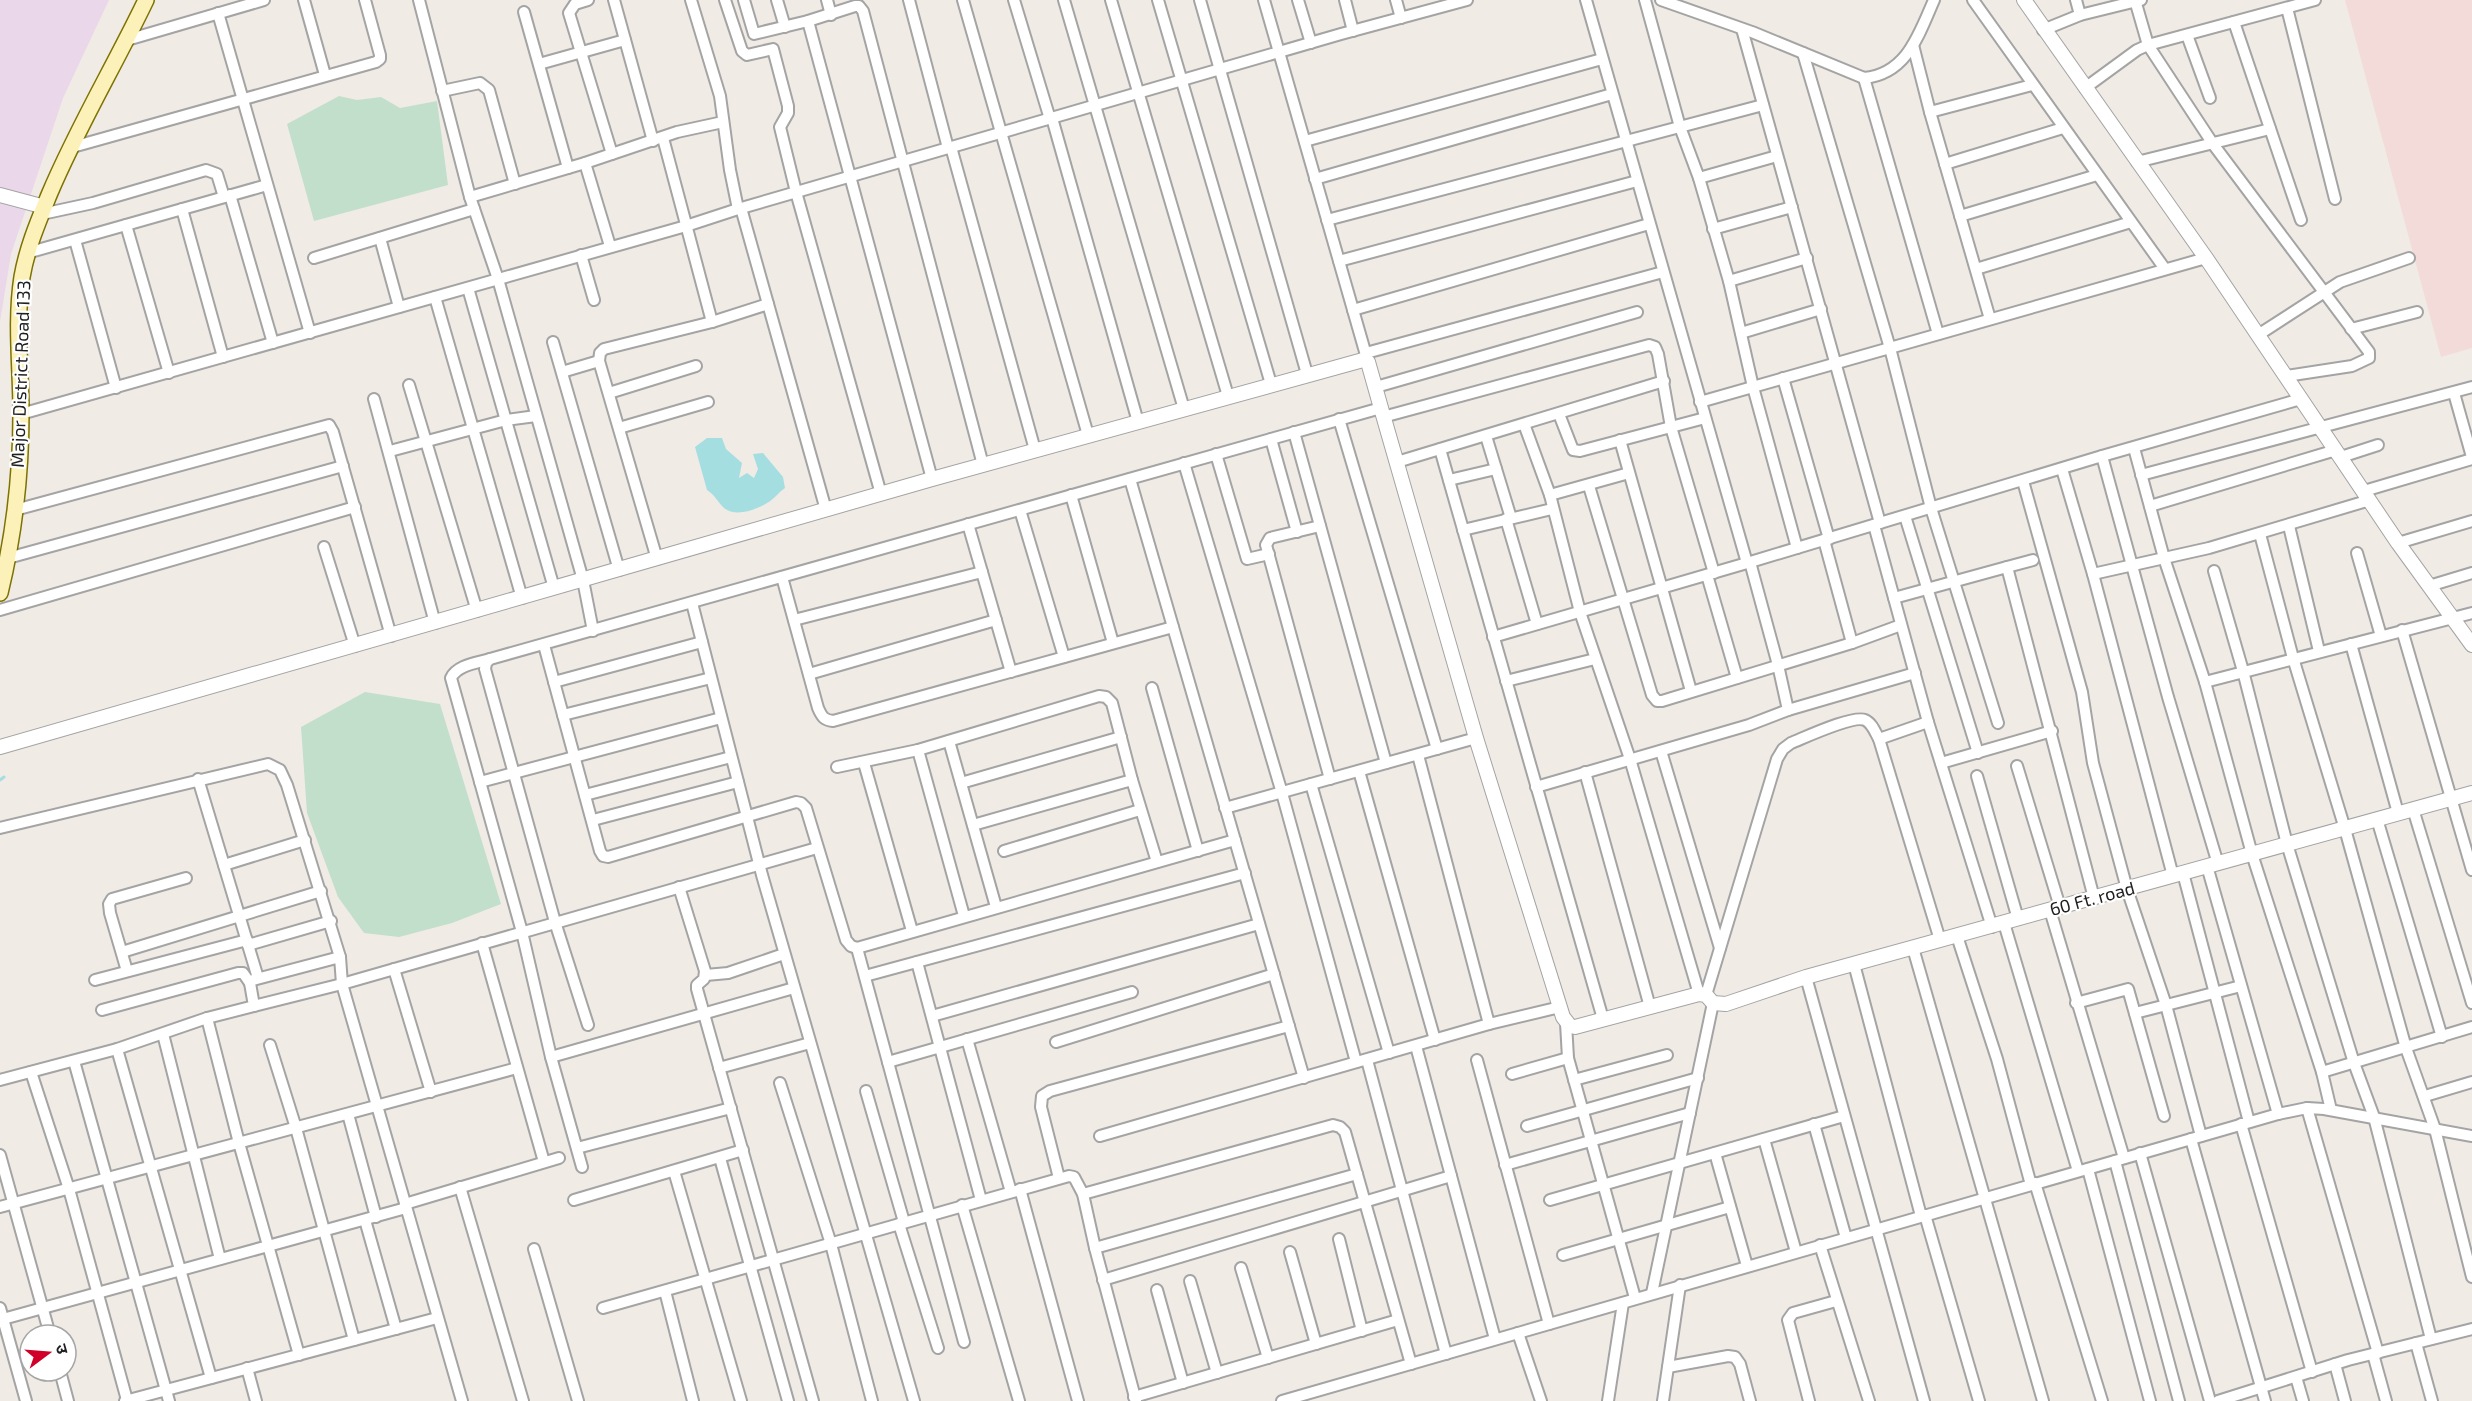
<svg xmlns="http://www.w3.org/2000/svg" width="2472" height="1401" viewBox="0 0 2472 1401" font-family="'Exo 2','Noto Sans Devanagari',sans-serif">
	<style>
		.industrial { fill: #ead8ea }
		.military { fill: #f3dbd9 }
		.wetland { fill: #c2dfcc }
		.water { fill: #a5dee0 }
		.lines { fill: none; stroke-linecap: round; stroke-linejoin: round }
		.stream { stroke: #a5dee0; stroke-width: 3 }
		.minor-casing { stroke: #a4a4a4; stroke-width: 14 }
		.tertiary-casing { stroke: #a4a4a4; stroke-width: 16 }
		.secondary-casing { stroke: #7d7201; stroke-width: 18 }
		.minor { stroke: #fff; stroke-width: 10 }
		.tertiary { stroke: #fff; stroke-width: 14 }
		.secondary { stroke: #fcf2b9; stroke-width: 15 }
		.labels { text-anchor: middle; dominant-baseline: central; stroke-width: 4.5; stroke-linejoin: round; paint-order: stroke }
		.street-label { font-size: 18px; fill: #202020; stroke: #fff }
	</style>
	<rect width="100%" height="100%" fill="#f1ebe6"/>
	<polygon class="industrial" points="0,0 109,0 63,98 11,254 0,322"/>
	<polygon class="military" points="2345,0 2472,0 2472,348 2441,357"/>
	<g class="wetland">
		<polygon points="339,96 357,100 381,97 400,108 437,101 448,185 314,221 287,124"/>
		<polygon points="365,692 440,704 501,904 452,923 399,937 364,933 338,897 307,813 301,727"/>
	</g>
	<path class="water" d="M707,438h15l4,11 16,14 -3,15 8,-5 7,5 4,-9 -5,-15 10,-1 20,24 2,11c-6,4 -12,12 -18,15 -11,7 -33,15 -44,4 -6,-6 -8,-12 -16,-17l-12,-43z"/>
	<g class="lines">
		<polyline class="stream" points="0,780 4,777"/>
		<g class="minor-casing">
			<g id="minor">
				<polyline points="304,0 325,75"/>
				<polyline points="419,0 470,197 498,279 583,580 593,631"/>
				<polyline points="588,0 575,4 569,13 612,154"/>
				<polyline points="614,0 653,141"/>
				<polyline points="691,0 720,96 730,170 738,209"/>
				<polyline points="725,0 742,51 747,55 773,49 788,106 788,113 780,127 796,192 881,494"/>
				<polyline points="744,0 754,34 808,21 855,6 859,6 863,11 983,465"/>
				<polyline points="777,0 785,27"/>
				<polyline points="827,0 831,15"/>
				<polyline points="909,0 948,148"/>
				<polyline points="963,0 1088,435"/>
				<polyline points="1014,0 1050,119"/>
				<polyline points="1064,0 1184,409"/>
				<polyline points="1111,0 1228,396"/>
				<polyline points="1158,0 1271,384"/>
				<polyline points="1200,0 1307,374"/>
				<polyline points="1264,0 1368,362"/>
				<polyline points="1298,0 1311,43"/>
				<polyline points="1345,0 1353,31"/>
				<polyline points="1396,0 1401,18"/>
				<polyline points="1586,0 1747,563 2102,456 2301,399"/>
				<polyline points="1645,0 1680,127 1699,178 1729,281 1753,387 1797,548"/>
				<path d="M1661,0l91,32 112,46c43,-4 55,-44 70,-78"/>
				<polyline points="1973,0 2165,269"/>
				<polyline points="2076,0 2080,15"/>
				<polyline points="2135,0 2148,45 2213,144 2369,352 2369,358 2352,366 2286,376"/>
				<polyline points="2287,8 2335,199"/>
				<polyline points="524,12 568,168"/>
				<polyline points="218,13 310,333"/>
				<polyline points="808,21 932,479"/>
				<polyline points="2234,22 2301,220"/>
				<polyline points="1742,29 1880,523"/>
				<polyline points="2043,30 2080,15 2141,0"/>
				<polyline points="2187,35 2210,98"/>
				<polyline points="127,40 264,0"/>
				<polyline points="1913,45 1930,112 1990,319"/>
				<polyline points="1803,53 1890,348 1931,508 1998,723"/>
				<polyline points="539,64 625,40"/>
				<polyline points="1864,78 1938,334"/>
				<polyline points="2085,88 2137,50 2148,45 2315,0"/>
				<polyline points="442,91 480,83 489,90 515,184"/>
				<polyline points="1930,112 2032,85"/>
				<polyline points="1052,118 1138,422"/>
				<polyline points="663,138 712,322"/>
				<polyline points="1305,141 1602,59"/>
				<polyline points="951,147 1035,450"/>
				<polyline points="69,148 376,62 380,59 380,55 365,0"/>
				<polyline points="2137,162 2270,129"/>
				<polyline points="585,163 610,246"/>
				<polyline points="1945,164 2063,128"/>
				<polyline points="1699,178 1777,156"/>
				<polyline points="1315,179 1612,94"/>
				<polyline points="230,195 273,343"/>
				<polyline points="470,197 585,163 677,132 723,122"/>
				<polyline points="741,208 826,510"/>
				<polyline points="182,209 223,357"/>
				<polyline points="42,214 93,203 206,170 217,174 224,197"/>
				<polyline points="1960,216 2097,175"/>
				<polyline points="1327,220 1763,105"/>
				<polyline points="126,225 169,373"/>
				<polyline points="1713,229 1792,207"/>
				<polyline points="380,238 399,307"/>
				<polyline points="75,240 116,388"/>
				<polyline points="27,253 267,185"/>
				<polyline points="581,255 594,300"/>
				<polyline points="314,258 474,209"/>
				<polyline points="1339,261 1637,181"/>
				<polyline points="1976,269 2131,222"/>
				<polyline points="1729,281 1807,258"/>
				<polyline points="468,288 554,588"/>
				<polyline points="435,297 522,598"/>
				<polyline points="1353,310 1649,224"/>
				<polyline points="2351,329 2417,312"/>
				<polyline points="1741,333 1821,309"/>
				<polyline points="2258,335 2340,282 2409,258"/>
				<polyline points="553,342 619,570"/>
				<polyline points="1366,353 1663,272"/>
				<polyline points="562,372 599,361"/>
				<polyline points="1783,378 1829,539"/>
				<polyline points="409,385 477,611"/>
				<polyline points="1376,387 1637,312"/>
				<polyline points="609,393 696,366"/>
				<polyline points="2454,393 2472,457"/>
				<polyline points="374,399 435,623"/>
				<polyline points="1700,402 2206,258"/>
				<polyline points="21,414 686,226 738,209 1341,34 1467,0"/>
				<polyline points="1559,414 1573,450 1580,451 1705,418"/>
				<polyline points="1383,417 1649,345 1655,347 1658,354 1671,427 1714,573"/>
				<polyline points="1339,419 1437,749"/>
				<polyline points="1524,424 1550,495 1580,612 1630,759 1699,994"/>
				<polyline points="619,428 708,402"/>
				<polyline points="1294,432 1386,763"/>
				<polyline points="1486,436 1511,518"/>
				<polyline points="1271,439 1297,532"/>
				<polyline points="1620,440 1691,691"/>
				<polyline points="2134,448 2164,558 2205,682 2252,854 2322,1072 2472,1027"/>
				<polyline points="1440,449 1603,1019"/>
				<polyline points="390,451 506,420 536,416"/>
				<polyline points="1216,454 1247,559 1269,554"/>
				<polyline points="2102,456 2168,697 2218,864"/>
				<polyline points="2341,457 2378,445"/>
				<polyline points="1397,462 1664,381"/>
				<polyline points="1184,463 1282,793 1356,1062"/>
				<polyline points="2062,469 2093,574 2173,876"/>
				<polyline points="2141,475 2472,387"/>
				<polyline points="1130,479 1304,1078"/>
				<polyline points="1449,480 1496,469"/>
				<polyline points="2023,481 2082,692 2093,763 2127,889 2166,1005 2201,1136"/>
				<polyline points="1589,486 1652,695 1657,701 1662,701 1852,643 1901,625"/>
				<polyline points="2364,491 2472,459"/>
				<polyline points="1071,495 1113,643"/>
				<polyline points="1550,495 1629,473"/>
				<polyline points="2150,506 2336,450"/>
				<polyline points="15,510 329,425 333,432 391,636"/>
				<polyline points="1020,510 1064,657"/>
				<polyline points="1905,516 1978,753"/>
				<polyline points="1506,519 1537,624"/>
				<polyline points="968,524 1011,672"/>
				<polyline points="1874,525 1928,722 1992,927"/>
				<polyline points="1320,526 1270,538 1266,545 1330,779"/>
				<polyline points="2289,526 2319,651"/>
				<polyline points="1463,530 1552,509"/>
				<polyline points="2260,534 2293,658 2345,829 2406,1048 2435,1129 2472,1277"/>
				<polyline points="1824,540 1852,643"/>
				<polyline points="2398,543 2472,521"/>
				<polyline points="324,547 355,646"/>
				<polyline points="2357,553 2381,636"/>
				<polyline points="8,558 343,466"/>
				<polyline points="657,559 599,361 600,353 604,349 712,322 768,304"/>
				<polyline points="1750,562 1778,665 1788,710"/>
				<polyline points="2007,567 2033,560"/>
				<polyline points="2214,571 2243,671 2287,844 2354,1063 2374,1117 2431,1339"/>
				<polyline points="2093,574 2209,548 2370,500"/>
				<polyline points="1707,575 1737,678"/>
				<path d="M782,577l36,131c4,9 6,12 15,13l340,-94"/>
				<polyline points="2429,586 2472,573"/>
				<polyline points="1894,598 2007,567 2094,898"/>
				<polyline points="692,603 762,875 914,1401"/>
				<polyline points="0,610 355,507"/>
				<polyline points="794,620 982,572"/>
				<polyline points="2402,630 2472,870"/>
				<polyline points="1493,637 1747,563"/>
				<polyline points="2351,644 2398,813"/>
				<polyline points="544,645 600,851 603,856 608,857 796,802 801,803 806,808 846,940 851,946 857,948 1235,840"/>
				<path d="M490,659c-13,4 -33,6 -39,19l71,254 29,125 31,110"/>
				<polyline points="809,674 996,620"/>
				<polyline points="1506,681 1595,659"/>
				<polyline points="554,682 702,642"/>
				<polyline points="2205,682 2472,613"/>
				<polyline points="1152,688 1198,851"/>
				<polyline points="563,715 711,678"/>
				<polyline points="1879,739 1928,722"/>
				<polyline points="949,741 996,907"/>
				<polyline points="918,750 964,916"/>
				<polyline points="1661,751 1720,948"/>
				<polyline points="1418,755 1489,1024"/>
				<polyline points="864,763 912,931"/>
				<polyline points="1941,763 2052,731"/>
				<polyline points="2017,766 2060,907"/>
				<polyline points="837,767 918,750 1099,696 1106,697 1112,703 1132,780 1157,862"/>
				<polyline points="1359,771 1435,1040"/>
				<polyline points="1585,772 1650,1007"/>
				<polyline points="1977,776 2018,919"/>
				<polyline points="198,779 258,978"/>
				<polyline points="480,782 721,718"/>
				<polyline points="961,783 1121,737"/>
				<polyline points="1311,784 1389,1053"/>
				<polyline points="1536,787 1749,725 1788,710 1915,673"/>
				<polyline points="585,795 731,757"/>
				<polyline points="1225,808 1476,738"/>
				<polyline points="2413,809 2472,1003"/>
				<polyline points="2377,819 2442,1037"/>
				<polyline points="593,820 738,782"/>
				<polyline points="973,825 1132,780"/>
				<polyline points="0,828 268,764 280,770 287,785 340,957"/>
				<polyline points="1004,851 1140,810"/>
				<polyline points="224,865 305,840"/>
				<polyline points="2207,866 2278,1114"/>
				<polyline points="2183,873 2249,1122"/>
				<polyline points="679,887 705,971 704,979 697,985 697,989 813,1401"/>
				<polyline points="2050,910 2124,1158"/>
				<polyline points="2004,923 2078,1171"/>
				<polyline points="1957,936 1997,1059 2031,1185"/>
				<polyline points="482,943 544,1162"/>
				<polyline points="248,945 331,921"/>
				<polyline points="857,948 964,1342"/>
				<polyline points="1913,948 2043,1401"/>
				<polyline points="122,952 321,891"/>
				<polyline points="917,962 981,1200"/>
				<polyline points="1854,964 1921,1216"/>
				<polyline points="394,969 431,1092"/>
				<polyline points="127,971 110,913 109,904 112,899 186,878"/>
				<polyline points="706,975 728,973 784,954"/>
				<polyline points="865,976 1245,873"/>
				<polyline points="1806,977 1924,1401"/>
				<polyline points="95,980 247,940"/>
				<path d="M1706,995l71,-236 6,-10 8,-6c15,-6 62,-28 74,-23 7,3 10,12 14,19l61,201"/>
				<polyline points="2076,1003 2128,989 2164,1116"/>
				<polyline points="254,1006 342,984 817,848"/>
				<polyline points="102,1010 238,973 243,973 250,983"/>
				<polyline points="2135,1013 2241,986"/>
				<polyline points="932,1016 1259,924"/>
				<polyline points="207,1018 239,1143 299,1355"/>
				<polyline points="1566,1023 1568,1058 1635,1298"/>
				<polyline points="588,1025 555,922 485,669 486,663 490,659 1381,408"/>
				<polyline points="163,1034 220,1259"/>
				<polyline points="967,1039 1011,1192"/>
				<polyline points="1056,1042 1274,974"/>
				<polyline points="270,1045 296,1128 354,1340"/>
				<polyline points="1416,1046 1495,1339"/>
				<polyline points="117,1049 211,1378"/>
				<polyline points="551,1057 794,988"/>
				<polyline points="1367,1060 1446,1354"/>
				<polyline points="1477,1060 1549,1324"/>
				<polyline points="74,1061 169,1401"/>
				<polyline points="888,1062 1132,992"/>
				<polyline points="719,1068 810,1043"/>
				<polyline points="31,1072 69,1189 127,1400"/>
				<polyline points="2322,1072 2331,1110"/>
				<polyline points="1512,1074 1568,1058"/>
				<polyline points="0,1080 117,1049 207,1018 254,1006 250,983 253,980 340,957 342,984 462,1401"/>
				<polyline points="1574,1080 1667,1055"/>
				<polyline points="780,1083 831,1244 872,1401"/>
				<polyline points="866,1091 904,1222"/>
				<polyline points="2425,1096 2472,1082"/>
				<polyline points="2307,1108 2378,1353"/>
				<polyline points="348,1114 376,1217"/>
				<polyline points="1814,1124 1846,1238"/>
				<polyline points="2241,1124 2312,1372"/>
				<polyline points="1527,1126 1698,1078"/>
				<polyline points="1100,1136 1489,1024 1560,1007"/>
				<polyline points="1764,1139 1796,1252"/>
				<polyline points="2191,1139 2265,1401"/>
				<polyline points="577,1148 731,1108"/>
				<polyline points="1715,1153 1747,1266"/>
				<polyline points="2140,1153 2210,1401"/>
				<polyline points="0,1155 50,1335"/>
				<polyline points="720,1158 788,1401"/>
				<polyline points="2115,1161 2179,1401"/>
				<polyline points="1505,1165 1690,1113"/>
				<polyline points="2088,1169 2150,1401"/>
				<polyline points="674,1171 741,1401"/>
				<polyline points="1059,1178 1041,1107 1042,1096 1050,1091 1289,1026"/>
				<polyline points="2035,1183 2102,1401"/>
				<polyline points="460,1187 523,1401"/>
				<polyline points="1020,1189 1078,1401"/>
				<polyline points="1083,1194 1333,1125 1340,1127 1345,1132 1411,1364"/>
				<polyline points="574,1200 743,1150"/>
				<polyline points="1550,1200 1844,1116"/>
				<polyline points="405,1204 559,1158"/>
				<polyline points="962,1205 1019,1401"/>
				<polyline points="0,1207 517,1068"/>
				<polyline points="1925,1215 1979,1401"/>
				<polyline points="365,1220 396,1329"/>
				<polyline points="899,1224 938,1348"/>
				<polyline points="1339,1239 1362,1331"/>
				<polyline points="1820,1245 1869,1401"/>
				<polyline points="1095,1248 1357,1174"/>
				<polyline points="534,1249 578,1401"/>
				<polyline points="1290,1252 1316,1344"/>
				<polyline points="1563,1255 1730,1207"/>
				<polyline points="1241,1268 1268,1358"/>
				<polyline points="1103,1280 1451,1176"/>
				<polyline points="1190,1281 1217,1373"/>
				<polyline points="1157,1290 1183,1383"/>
				<polyline points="665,1291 693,1401"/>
				<polyline points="1652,1293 1713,1003"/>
				<polyline points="0,1308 26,1401"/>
				<polyline points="603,1308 1069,1176 1074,1177 1083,1194 1095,1248 1136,1401"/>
				<polyline points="3,1319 406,1208"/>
				<polyline points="1518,1333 1541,1401"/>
				<polyline points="2416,1343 2432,1401"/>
				<polyline points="2373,1354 2386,1401"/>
				<polyline points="2335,1364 2345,1401"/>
				<polyline points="1668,1367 1728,1356 1735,1357 1740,1364 1750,1401"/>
				<polyline points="247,1368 256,1401"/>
				<polyline points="60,1371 68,1401"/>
				<polyline points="2296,1377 2303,1401"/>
				<polyline points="1134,1397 1398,1320"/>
				<polyline points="125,1401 437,1318"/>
				<polyline points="1282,1401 2278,1114 2307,1108 2324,1109 2472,1136"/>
				<polyline points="1608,1401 1623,1303"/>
				<polyline points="1663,1401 1680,1285"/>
				<polyline points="1809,1401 1788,1320 1793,1313 1836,1301"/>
				<polyline points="2218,1401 2348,1360 2472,1329"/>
			</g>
		</g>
		<g class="tertiary-casing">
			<g id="tertiary">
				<polyline points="2024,0 2206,258 2398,543 2472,645"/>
				<polyline points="0,195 45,207"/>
				<polyline points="0,747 932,479 1363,360 1368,362 1381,408 1476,738 1563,1017 1570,1026 1575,1027 1699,994 1706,995 1713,1003 1726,1004 1806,977 2472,793"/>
			</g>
		</g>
		<g class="secondary-casing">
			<path id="secondary" d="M0,593c14,-58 21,-120 21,-180 0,-45 -6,-91 1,-136 5,-29 16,-55 27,-82 28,-67 66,-130 97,-195"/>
		</g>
		<use href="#minor" class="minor"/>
		<use href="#tertiary" class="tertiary"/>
		<use href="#secondary" class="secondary"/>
	</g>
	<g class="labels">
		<g class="street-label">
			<text transform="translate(20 374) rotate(-88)">Major District Road 133</text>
			<text transform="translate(2092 898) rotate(-15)">60 Ft. road</text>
		</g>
	</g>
	<g transform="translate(48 1353) rotate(74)"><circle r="28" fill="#ffffff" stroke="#a6a6a6" stroke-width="1.5"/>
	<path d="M0-4.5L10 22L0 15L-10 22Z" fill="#d00028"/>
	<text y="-9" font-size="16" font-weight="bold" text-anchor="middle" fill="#202020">उ</text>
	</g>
</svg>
